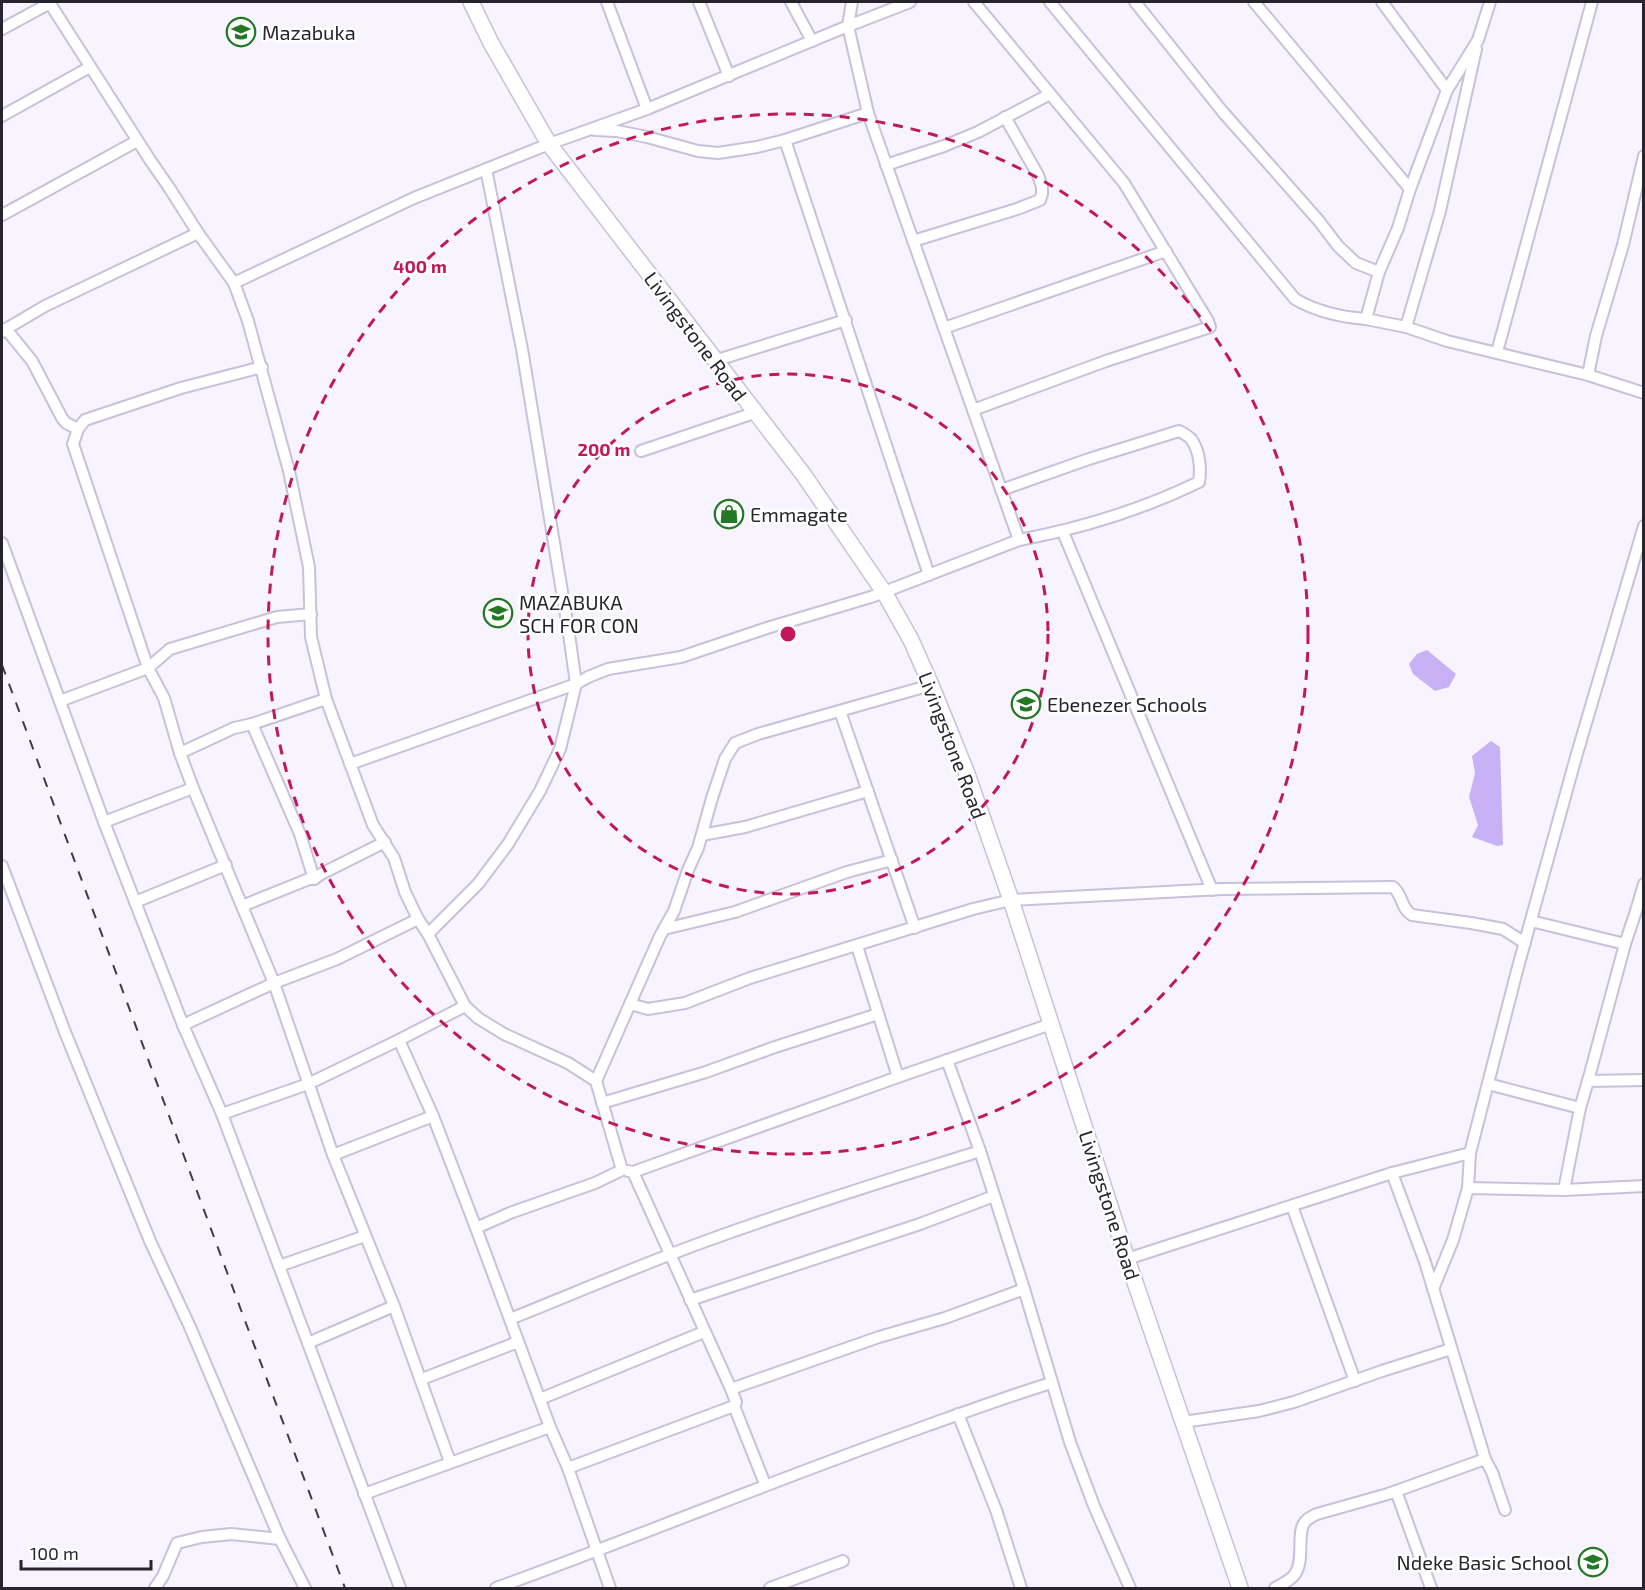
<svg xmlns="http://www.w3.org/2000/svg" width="1645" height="1590" viewBox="0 0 1645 1590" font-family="'Exo 2',sans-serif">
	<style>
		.water { fill: #c8b1f4 }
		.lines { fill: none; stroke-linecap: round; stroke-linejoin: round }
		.minor-casing { stroke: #c9c0dc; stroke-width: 14 }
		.highway-casing { stroke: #c9c0dc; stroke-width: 18 }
		.minor { stroke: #fff; stroke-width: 10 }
		.highway { stroke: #fff; stroke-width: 15 }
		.rail { stroke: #3f3c46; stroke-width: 2; stroke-dasharray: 10 10; stroke-linecap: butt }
		.ring { fill: none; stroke: #c2185b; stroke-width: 3; stroke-dasharray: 10 8 }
		.labels { text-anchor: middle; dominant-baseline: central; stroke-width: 5; stroke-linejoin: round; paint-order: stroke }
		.poi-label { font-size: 20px; fill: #27242e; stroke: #fff; text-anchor: start }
		.street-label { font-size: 20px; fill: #27242e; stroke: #fff }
		.centre { fill: #c2185b; stroke: #fff; stroke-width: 3 }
		.ring-label { font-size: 18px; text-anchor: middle; font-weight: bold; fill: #c2185b; stroke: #fff; stroke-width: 5; stroke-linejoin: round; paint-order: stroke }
	</style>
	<rect width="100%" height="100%" fill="#f7f4ff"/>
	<g class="water">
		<polygon points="1427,650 1456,674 1449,687 1435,691 1413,674 1409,664 1417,654"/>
		<polygon points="1491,741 1500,747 1503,845 1497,846 1472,837 1478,825 1469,797 1475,773 1472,756"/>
	</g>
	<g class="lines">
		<g class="minor-casing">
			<g id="minor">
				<polyline points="49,2 150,160 170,189 198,233 234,283 248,321 289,471 309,567 311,637 326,699 373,825 394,858 405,892 418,919 428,934 465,1006 478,1018 504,1034 568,1063 596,1081 622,1170 595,1183 510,1213 476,1228"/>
				<polyline points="607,2 647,109"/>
				<polyline points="699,2 729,76"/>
				<polyline points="791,2 812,41"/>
				<polyline points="852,2 848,26 910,2"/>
				<path d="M1050,2l245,297c22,13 45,18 71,20"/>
				<polyline points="1135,2 1222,111 1319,221 1338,246 1356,263 1379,272"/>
				<polyline points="1254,2 1410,189"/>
				<polyline points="1382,2 1447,90"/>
				<polyline points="1490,2 1478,40 1447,90 1410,189 1398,228 1379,272 1366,319 1406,327 1447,341 1588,375 1644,393"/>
				<polyline points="2,29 50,3"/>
				<polyline points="2,116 90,67"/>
				<polyline points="595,130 617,131 647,137 698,151 718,153 757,147 785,140 868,113"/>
				<polyline points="785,140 929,575"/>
				<polyline points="886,165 944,146 978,132 1050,94"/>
				<polyline points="2,215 137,141"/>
				<polyline points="913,241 1017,209 1040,200 1042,194 1042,187 1038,175 1005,117"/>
				<polyline points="234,283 414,198 549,144 647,109 848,26 868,113 1019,540 871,597 767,628 681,657 608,669 588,677 576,684 350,764"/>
				<polyline points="1406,327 1440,211 1476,49"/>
				<polyline points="944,328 1166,251"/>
				<polyline points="6,329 45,306 198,233"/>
				<polyline points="2,332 6,329 32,361 62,418 66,423 78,429"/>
				<polyline points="1497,352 1592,2"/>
				<polyline points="714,361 846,320"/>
				<polyline points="262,367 181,388 85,420 78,429 73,444 148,668 164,698 180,753 193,788 274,983 333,1155 394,1306 450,1462"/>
				<polyline points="1588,375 1596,336 1623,245 1644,156"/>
				<polyline points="973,410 1106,361 1210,327 1208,321 1124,183 974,2"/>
				<polyline points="641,451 754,413"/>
				<path d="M1001,490l88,-31 90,-28c4,2 9,5 12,8 9,12 10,30 8,43 -58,28 -116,46 -180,58"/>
				<polyline points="1063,532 1212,890"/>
				<polyline points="2,543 104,822 183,1025 222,1114 400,1588"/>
				<polyline points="60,701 148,668 170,649 277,617 311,614"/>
				<polyline points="840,711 915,928"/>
				<polyline points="252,724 300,834 314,879"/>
				<polyline points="180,753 234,728 252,724 326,699"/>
				<polyline points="104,822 193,788"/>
				<polyline points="702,835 745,827 868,791"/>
				<polyline points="2,866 65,1032 150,1241 190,1327 280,1539 305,1588"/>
				<polyline points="135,902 226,865"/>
				<polyline points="242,906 309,879 314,879 321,874 385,842"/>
				<polyline points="1531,921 1625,944"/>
				<polyline points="664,929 735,912 847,872 892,860"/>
				<polyline points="428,934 478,884 508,844 540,791 560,749 576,684 569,634 522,349 486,169"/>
				<polyline points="857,946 898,1077"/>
				<path d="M630,1004l18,5 37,-6 65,-25 223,-69 38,-9 211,-11 171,-2c10,8 8,22 19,28l59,8 32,6 22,14"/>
				<polyline points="183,1025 274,983 337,959 418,919"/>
				<polyline points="399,1040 433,1116 476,1228 550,1427 568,1468 610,1588"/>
				<polyline points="947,1060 980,1151 1024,1289 1070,1442 1094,1506 1130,1588"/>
				<polyline points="1644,1080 1588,1081 1580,1108 1564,1190 1644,1186"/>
				<polyline points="596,1081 660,936 674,911 688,870 698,848 712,798 725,759 735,743 758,734 931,685"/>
				<polyline points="1588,1081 1625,944 1636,911 1644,884"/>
				<polyline points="1488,1084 1580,1108"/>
				<polyline points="602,1103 706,1072 775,1047 878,1014"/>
				<polyline points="222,1114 308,1084 399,1040 465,1006"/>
				<polyline points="333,1155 433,1116"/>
				<polyline points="628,1171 633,1172 731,1389 736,1402 734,1406 765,1484"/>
				<polyline points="633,1172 898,1077 1051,1024"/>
				<polyline points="1392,1173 1425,1262 1480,1442 1485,1459 1492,1472 1505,1510"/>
				<polyline points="1468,1188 1470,1153"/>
				<polyline points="1292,1206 1355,1381"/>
				<polyline points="1127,1259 1392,1173 1470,1153 1518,967 1576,757 1644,526"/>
				<polyline points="279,1266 365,1236"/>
				<polyline points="1433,1289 1453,1240 1468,1188 1564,1190"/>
				<polyline points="690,1300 920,1224 994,1196"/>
				<path d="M510,1319c65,-26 130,-54 196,-78 90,-33 182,-61 274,-90"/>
				<polyline points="308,1343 394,1306"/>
				<polyline points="422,1379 518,1342"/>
				<polyline points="731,1389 879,1337 945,1318 1024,1289"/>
				<polyline points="540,1399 704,1332"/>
				<polyline points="958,1414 996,1510 1021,1588"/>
				<polyline points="1183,1422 1259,1411 1294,1402 1382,1371 1451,1349"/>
				<polyline points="568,1468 734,1406"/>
				<polyline points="1396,1491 1431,1588"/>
				<polyline points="364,1494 550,1427"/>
				<polyline points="155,1588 163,1576 177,1543 202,1537 231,1534 280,1539"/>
				<path d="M496,1588c144,-52 286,-111 430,-162 42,-15 83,-30 125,-43"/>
				<polyline points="770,1588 843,1561"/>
				<path d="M1275,1588c6,-3 16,-8 20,-14 10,-14 1,-42 10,-52 3,-4 8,-6 12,-8l71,-20 97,-35"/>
			</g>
		</g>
		<g class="highway-casing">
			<polyline id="highway" points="471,2 491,43 549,144 803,474 884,592 911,640 931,685 966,771 1011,900 1127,1259 1240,1588"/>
		</g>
		<use href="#minor" class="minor"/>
		<use href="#highway" class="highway"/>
		<polyline class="rail" points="2,665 241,1310 345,1588"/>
	</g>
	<g class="ring">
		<circle cx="788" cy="634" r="260"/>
		<circle cx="788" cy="634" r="520"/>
	</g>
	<defs>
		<g id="school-ring" transform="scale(1.5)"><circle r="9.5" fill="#fff" stroke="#237824" stroke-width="1.5"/><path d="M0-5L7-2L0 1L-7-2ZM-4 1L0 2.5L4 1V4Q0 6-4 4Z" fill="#237824"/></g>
		<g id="shop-ring" transform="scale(1.5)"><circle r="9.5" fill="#fff" stroke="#237824" stroke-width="1.5"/><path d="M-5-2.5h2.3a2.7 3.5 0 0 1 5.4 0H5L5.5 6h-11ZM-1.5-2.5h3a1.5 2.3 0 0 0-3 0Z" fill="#237824"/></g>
	</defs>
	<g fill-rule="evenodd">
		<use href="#school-ring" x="241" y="32"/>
		<use href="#shop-ring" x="729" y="514"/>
		<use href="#school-ring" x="498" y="613"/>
		<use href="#school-ring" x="1026" y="704"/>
		<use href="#school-ring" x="1593" y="1562"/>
	</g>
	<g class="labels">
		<g class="poi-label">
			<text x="262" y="32">Mazabuka</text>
			<text x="750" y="514">Emmagate</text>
			<text x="519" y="602">MAZABUKA<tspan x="519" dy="23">SCH FOR CON</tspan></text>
			<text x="1047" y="704">Ebenezer Schools</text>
			<text x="1572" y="1562" text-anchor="end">Ndeke Basic School</text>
		</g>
		<g class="street-label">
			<text transform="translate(696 336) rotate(53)">Livingstone Road</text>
			<text transform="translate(953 745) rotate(69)">Livingstone Road</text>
			<text transform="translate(1110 1205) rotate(72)">Livingstone Road</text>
		</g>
	</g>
	<circle cx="788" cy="634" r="9" class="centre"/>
	<g class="ring-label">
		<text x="420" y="273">400 m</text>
		<text x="604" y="456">200 m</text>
	</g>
	<rect width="1645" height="1590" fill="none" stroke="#27242e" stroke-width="6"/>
	<path d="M21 1560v9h130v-9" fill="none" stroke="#27242e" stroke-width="3"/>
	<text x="30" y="1560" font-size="18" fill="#27242e" stroke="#ffffff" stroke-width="4.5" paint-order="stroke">100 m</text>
</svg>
